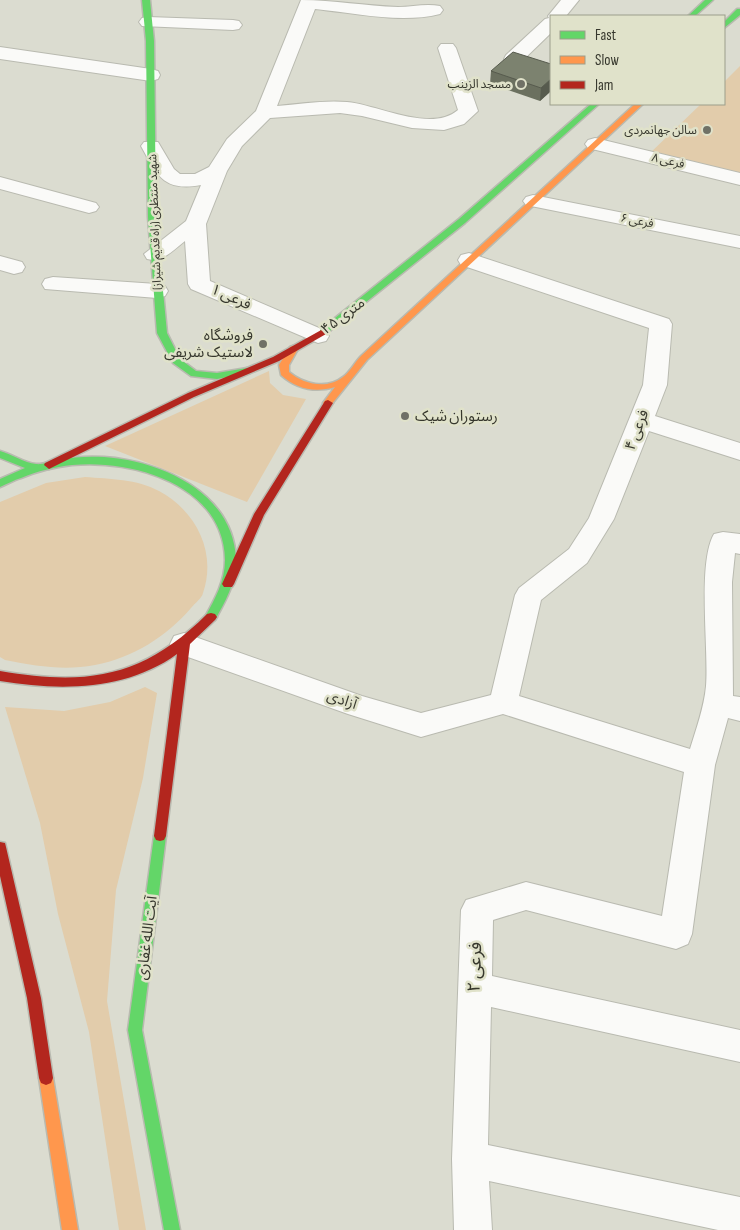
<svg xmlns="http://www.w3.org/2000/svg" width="740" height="1230" viewBox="0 0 740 1230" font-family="'Sofia Sans Condensed','Noto Sans Arabic',sans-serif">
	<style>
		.green { fill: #e2ccab }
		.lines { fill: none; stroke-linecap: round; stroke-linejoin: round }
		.street-casing { stroke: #b9bab0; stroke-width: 2 }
		.fast-casing { stroke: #b9bab0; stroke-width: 3 }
		.slow-casing { stroke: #b9bab0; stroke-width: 3 }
		.jam-casing { stroke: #b9bab0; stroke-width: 3 }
		.street { fill: #fafaf8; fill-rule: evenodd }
		.fast { fill: #63d668; fill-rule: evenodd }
		.slow { fill: #ff974d; fill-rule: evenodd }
		.jam { fill: #b3261e; fill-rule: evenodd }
		.wall { fill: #6b705f }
		.shaded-wall { fill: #575b4e }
		.building { fill: #7c826f; stroke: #575b4e }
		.poi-dot { fill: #707166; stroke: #e0e2ca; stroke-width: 2 }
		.labels { text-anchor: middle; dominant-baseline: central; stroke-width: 5; stroke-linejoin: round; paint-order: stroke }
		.far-poi-label { font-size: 12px; fill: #36372d; stroke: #e0e2ca; text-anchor: end }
		.far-street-label { font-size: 12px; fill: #36372d; stroke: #e0e2ca }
		.street-label { font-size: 15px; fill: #36372d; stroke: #e0e2ca }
		.poi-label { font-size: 15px; fill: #36372d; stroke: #e0e2ca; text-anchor: end }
		.near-street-label { font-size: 18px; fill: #36372d; stroke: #e0e2ca }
	</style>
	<rect width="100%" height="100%" fill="#dbdcd0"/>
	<g class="green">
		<polygon points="740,66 740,179 647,156 701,104 724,104 724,82"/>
		<polygon points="269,371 270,383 283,395 306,399 247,502 105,446"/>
		<path d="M85,477c25,2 52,2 74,14 37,20 58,61 44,102 -1,5 -8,10 -12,15 -24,28 -58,50 -96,57 -31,6 -59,1 -90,-5l-5,-3v-155l46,-19z"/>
		<polygon points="145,687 157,693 143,778 116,890 107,1001 146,1230 119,1230 89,1032 58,914 40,823 5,707 64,711 110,702"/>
	</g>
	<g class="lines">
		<g class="street-casing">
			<g id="street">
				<path d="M301,0c33,0 64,6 97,7 14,0 28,-4 42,-1l3,4 -3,4c-39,10 -85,-1 -125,-5l-38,97c23,-2 47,-6 70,-4 32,3 84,31 111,8l-20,-62 3,-4h12l3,4 22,63 -14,13 -20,6 -32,-2 -50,-12 -22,-3 -70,5 -28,28 -15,25 -21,53 4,57 116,50 3,5 -3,5 -8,2 -127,-54 -3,-5 -3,-43c-12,9 -22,22 -38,18l-3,-5 42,-33 15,-36c-38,7 -44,-10 -60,-39l3,-4h14l16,27 6,5h15l14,-7 18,-28 29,-28z"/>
				<polygon points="561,0 579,0 566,16 551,16 551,33 520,63 506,63 504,59 506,55 545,19 549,18 548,16"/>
				<polygon points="148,17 233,20 239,21 242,25 239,29 233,30 142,26 139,22 142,18"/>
				<polygon points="0,47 151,69 158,71 160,75 158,79 151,81 0,59"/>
				<polygon points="595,138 740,173 740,185 588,148 585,144 588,140"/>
				<polygon points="0,177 96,203 99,207 96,211 89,213 0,189"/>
				<polygon points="533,195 740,236 740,248 526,205 523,201 526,197"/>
				<path d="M469,253l200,66 3,5 -5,61 -12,31 85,27v17l-91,-29 -35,88 -27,44 -46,37 -22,96 171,53c6,-20 14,-41 16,-63 3,-36 -9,-123 8,-152l9,-2 17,2v20l-5,-1 -3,29 1,114 7,1v24l-12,-3 -13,47 -23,169 -4,10 -12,5 -150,-39 -33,10 -1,56 248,54v32l-249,-55 -3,138 252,52v33h-22l-229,-49 3,49h-38l-2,-71 9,-249 5,-10 60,-18 136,34 22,-144 -181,-58 -82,23 -73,-23 -174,-62 -4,-8 4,-8 10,-3 178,63 59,17 70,-18 24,-100 4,-7 50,-39 20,-31 54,-133 6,-57 -188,-63 -3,-5 3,-5z"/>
				<polygon points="0,256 22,262 25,267 22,272 14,274 0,270"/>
				<polygon points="53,277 157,284 165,286 168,291 165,296 157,298 45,289 42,284 45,279"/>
			</g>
		</g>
		<g class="fast-casing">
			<g id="fast">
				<polygon points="142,0 150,0 154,41 156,217 167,333 180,359 196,371 217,373 247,368 250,369 252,371 250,373 217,379 191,376 173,363 157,333 148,217 146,41"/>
				<polygon points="705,0 713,0 695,16 688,16"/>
				<polygon points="737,9 740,9 740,15 724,28 724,22"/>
				<polygon points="591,104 599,104 465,223 326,334 320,334 320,330 459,219"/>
				<path d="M0,451c12,3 24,12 36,13 6,1 15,-3 22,-4 15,-3 30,-4 46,-3 58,4 129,36 132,102 1,22 -11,43 -21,61h-8l-2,-3c10,-18 20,-36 20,-57 -1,-75 -92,-101 -153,-95 -18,2 -34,6 -51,13 -7,2 -14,6 -21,9v-8l25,-11 -25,-10z"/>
				<polygon points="160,831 164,832 166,836 142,1030 180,1230 164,1230 128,1030 154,836 156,832"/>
			</g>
		</g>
		<g class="slow-casing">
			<g id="slow">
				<path d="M635,104h8l-276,256 -36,45h-6l-2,-2 12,-16c-21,6 -38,2 -54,-12l-2,-10 11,-18 3,-1 5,3 -9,16v7c14,12 38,18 54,5 7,-5 12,-15 18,-21z"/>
				<polygon points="46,1071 51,1073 53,1078 78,1230 62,1230 39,1078 41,1073"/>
			</g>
		</g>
		<g class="jam-casing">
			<g id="jam">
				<polygon points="323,329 328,332 326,334 279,361 194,397 53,467 49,469 44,465 45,463 188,393 273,357"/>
				<polygon points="328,400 333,403 264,515 234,584 232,587 224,587 222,584 254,514 325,401"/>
				<path d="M211,613l4,1 2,3 -2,3 -25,24 -24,192 -2,4 -4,1 -4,-1 -2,-4 23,-182c-51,37 -117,37 -177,27v-10c87,15 143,7 207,-57z"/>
				<polygon points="0,842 5,843 6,847 41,998 53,1078 51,1083 46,1085 41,1083 39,1078 27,998 0,876"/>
			</g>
		</g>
		<use href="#street" class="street"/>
		<use href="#fast" class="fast"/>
		<use href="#slow" class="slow"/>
		<use href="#jam" class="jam"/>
	</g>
	<polygon class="wall" points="551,64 551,91 540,101 490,84 491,71"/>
	<polygon class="shaded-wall" points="551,79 551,91 540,101 541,88"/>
	<polygon class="building" points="513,52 551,64 551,79 541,88 491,71"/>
	<g class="poi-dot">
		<circle cx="521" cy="84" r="5"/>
		<circle cx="707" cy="130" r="5"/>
		<circle cx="263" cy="344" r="5"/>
		<circle cx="405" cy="416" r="5"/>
	</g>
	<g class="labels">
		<g class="far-poi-label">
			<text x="511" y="84">مسجد الزینب</text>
			<text x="697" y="130">سالن جهانمردی</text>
		</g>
		<g class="far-street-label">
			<text transform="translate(668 161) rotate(13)">فرعی ۸</text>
			<text transform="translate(637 221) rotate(11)">فرعی ۶</text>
			<text transform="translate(155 222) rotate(-92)">شهید منتظری (راه قدیم شیراز)</text>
		</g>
		<g class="street-label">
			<text transform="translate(231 297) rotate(24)">فرعی ۱</text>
			<text transform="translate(343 316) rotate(-37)">۴۵ متری</text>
			<text transform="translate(637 430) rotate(-69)">فرعی ۴</text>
			<text transform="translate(342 700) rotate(19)">آزادی</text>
			<text transform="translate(147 938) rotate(-83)">آیت الله غفاری</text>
		</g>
		<g class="poi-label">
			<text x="253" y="335">فروشگاه<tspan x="253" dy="17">لاستیک شریفی</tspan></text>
			<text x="415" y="416" text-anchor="start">رستوران شیک</text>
		</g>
		<g class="near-street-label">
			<text transform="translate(475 967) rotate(-88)">فرعی ۲</text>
		</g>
	</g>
	<rect x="550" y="15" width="175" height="90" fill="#e0e2ca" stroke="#9c9e8b"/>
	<rect x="560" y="31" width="25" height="8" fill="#63d668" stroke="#9c9e8b"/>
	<text x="595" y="40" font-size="15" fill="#36372d">Fast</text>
	<rect x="560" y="56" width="25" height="8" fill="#ff974d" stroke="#9c9e8b"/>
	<text x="595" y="65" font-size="15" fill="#36372d">Slow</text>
	<rect x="560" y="81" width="25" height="8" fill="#b3261e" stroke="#9c9e8b"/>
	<text x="595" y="90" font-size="15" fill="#36372d">Jam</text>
</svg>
